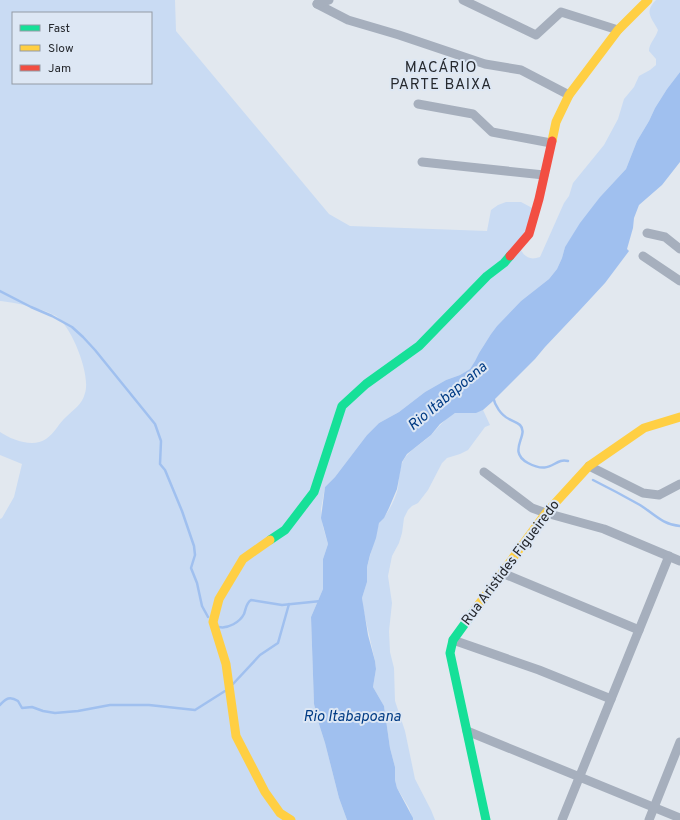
<svg xmlns="http://www.w3.org/2000/svg" width="680" height="820" viewBox="0 0 680 820" font-family="Overpass,sans-serif">
	<style>
		.green { fill: #c9dbf3; fill-rule: evenodd }
		.water { fill: #a0c0ef }
		.lines { fill: none; stroke-linecap: round; stroke-linejoin: round }
		.stream { stroke: #a0c0ef; stroke-width: 2.5 }
		.street { stroke: #a6afbd; stroke-width: 9 }
		.fast { stroke: #16e098; stroke-width: 9 }
		.slow { stroke: #ffcf43; stroke-width: 9 }
		.jam { stroke: #f24e42; stroke-width: 9 }
		.labels { text-anchor: middle; dominant-baseline: central; stroke-width: 4; stroke-linejoin: round; paint-order: stroke }
		.street-label { font-size: 14px; fill: #26292e; stroke: #dde7f4 }
		.neighbourhood-label { font-size: 15px; letter-spacing: 1px; fill: #26292e; stroke: #dde7f4 }
		.water-label { font-size: 15px; font-style: italic; fill: #003b84; stroke: #dde7f4 }
	</style>
	<rect width="100%" height="100%" fill="#e2e8ef"/>
	<g class="green">
		<path d="M0,0h175l1,31 153,183 21,12 137,5 4,-21 7,-5 8,-3h15l15,8 -17,36c4,10 10,15 21,11l24,-54 5,-7 4,-13 31,-38 14,-26 6,-20 10,-12 5,-11 11,-6 6,-5v-6l-7,-8c0,-8 7,-13 9,-21 -7,-13 -14,-18 -2,-30h24v72l-13,17 -12,19 -6,13 -12,20 -11,28 -26,28 -35,50 -3,11 -5,11 -8,10 -28,22 -24,25 -6,8 -12,19 -4,8 -5,8 -10,6 -14,5 -21,12 -26,20 -20,11 -12,12 -32,42 -10,10 -4,22 2,18 5,17 -5,15v30l-12,28 3,87 4,17 7,22 14,55 8,22h-347v-301l2,-1 12,-21 8,-33 -22,-9v-23c12,8 33,16 46,7 8,-5 13,-16 20,-22 8,-8 16,-12 19,-24 6,-18 -13,-66 -29,-77 -12,-7 -42,-14 -56,-15zM13,13h138v70h-138z"/>
		<path d="M483,410l7,15 -5,2 -17,23 -8,4 -13,4 -5,5 -14,27 -10,13 -6,3 -4,4 -4,8 -2,15 -3,10 -7,13 -4,20 4,27 -3,28 1,21 4,16 1,33 10,30 10,48 16,31 4,10h-22l-4,-12 -12,-20 -2,-8v-13l-5,-19 -6,-42 -11,-19 3,-18 -1,-8 -12,-53 -1,-10 5,-16v-15l12,-44c9,-9 16,-23 19,-35 1,-9 1,-19 5,-27 6,-12 21,-18 29,-27 6,-6 15,-18 23,-21 9,-3 19,1 28,-3z"/>
	</g>
	<polygon class="water" points="680,72 680,162 662,185 639,205 634,218 633,228 627,249 629,251 605,283 580,310 545,347 535,359 492,402 483,410 476,413 455,413 440,424 431,435 407,454 402,462 397,489 389,508 384,518 379,523 376,538 370,555 367,567 367,582 362,598 368,635 375,661 376,669 373,687 384,706 390,748 395,767 395,780 397,788 413,818 413,820 347,820 339,798 325,743 318,721 314,704 311,617 323,589 323,559 328,544 321,518 325,487 335,477 367,435 379,423 399,412 425,392 446,380 460,375 470,369 475,361 479,353 491,334 497,326 521,301 549,279 557,269 562,258 565,247 580,223 600,197 626,169 637,141 649,121 655,108 667,89"/>
	<g class="lines">
		<g class="stream">
			<polyline points="0,291 31,307 52,316 72,327 83,337 95,350 155,424 161,441 160,464 165,470 182,511 194,546 195,555 191,568 197,583 202,606 208,617"/>
			<path d="M493,397c2,9 8,18 16,22 3,2 8,3 11,6 10,10 -14,26 8,38 24,13 26,-6 40,-2"/>
			<path d="M593,480c16,8 31,16 47,25 13,8 23,20 40,21"/>
			<path d="M219,627c9,2 21,-5 25,-13 2,-5 2,-11 7,-14l31,5 39,-4"/>
			<polyline points="233,684 260,655 278,643 289,604"/>
			<path d="M0,705c6,-7 10,-9 18,-4l4,7 10,-1 11,4 12,2 23,-2 32,-6h39l46,5 30,-19"/>
		</g>
		<g class="street">
			<polyline points="463,0 536,35 561,12 618,30"/>
			<polyline points="317,4 348,20 399,35 485,64 521,70 569,95"/>
			<polyline points="317,4 329,0"/>
			<polyline points="418,104 473,114 492,132 551,143"/>
			<polyline points="422,162 544,175"/>
			<polyline points="647,233 665,237 680,249"/>
			<polyline points="643,256 680,281"/>
			<polyline points="589,466 643,493 659,495 680,484"/>
			<polyline points="484,472 532,508 546,513 604,529 680,561"/>
			<polyline points="502,573 639,630"/>
			<polyline points="453,640 539,670 611,699"/>
			<polyline points="467,731 680,818"/>
			<polyline points="562,820 669,556"/>
			<polyline points="649,820 680,742"/>
		</g>
		<g class="fast">
			<polyline points="270,540 285,530 314,492 342,406 366,384 419,346 487,276 504,263 510,256"/>
			<polyline points="474,611 453,640 450,653 486,820"/>
		</g>
		<g class="slow">
			<polyline points="552,141 556,122 569,95 618,30 648,0"/>
			<polyline points="270,540 243,559 219,599 213,622 226,664 236,736 265,792 280,813 291,820"/>
			<polyline points="474,611 546,513 589,466 644,428 680,417"/>
		</g>
		<polyline class="jam" points="510,256 529,234 539,199 552,141"/>
	</g>
	<g class="labels">
		<g class="street-label">
			<text transform="translate(511 563) rotate(-53)">Rua Aristides Figueiredo</text>
		</g>
		<g class="neighbourhood-label">
			<text x="441" y="68">MACÁRIO<tspan x="441" dy="17">PARTE BAIXA</tspan></text>
		</g>
		<g class="water-label">
			<text transform="translate(448 397) rotate(-40)">Rio Itabapoana</text>
			<text x="352" y="717">Rio Itabapoana</text>
		</g>
	</g>
	<rect x="12" y="12" width="140" height="72" fill="#dde7f4" stroke="#949ba5"/>
	<rect x="20" y="25" width="20" height="6" fill="#16e098" stroke="#949ba5"/>
	<text x="48" y="32" font-size="12" fill="#26292e">Fast</text>
	<rect x="20" y="45" width="20" height="6" fill="#ffcf43" stroke="#949ba5"/>
	<text x="48" y="52" font-size="12" fill="#26292e">Slow</text>
	<rect x="20" y="65" width="20" height="6" fill="#f24e42" stroke="#949ba5"/>
	<text x="48" y="72" font-size="12" fill="#26292e">Jam</text>
</svg>
